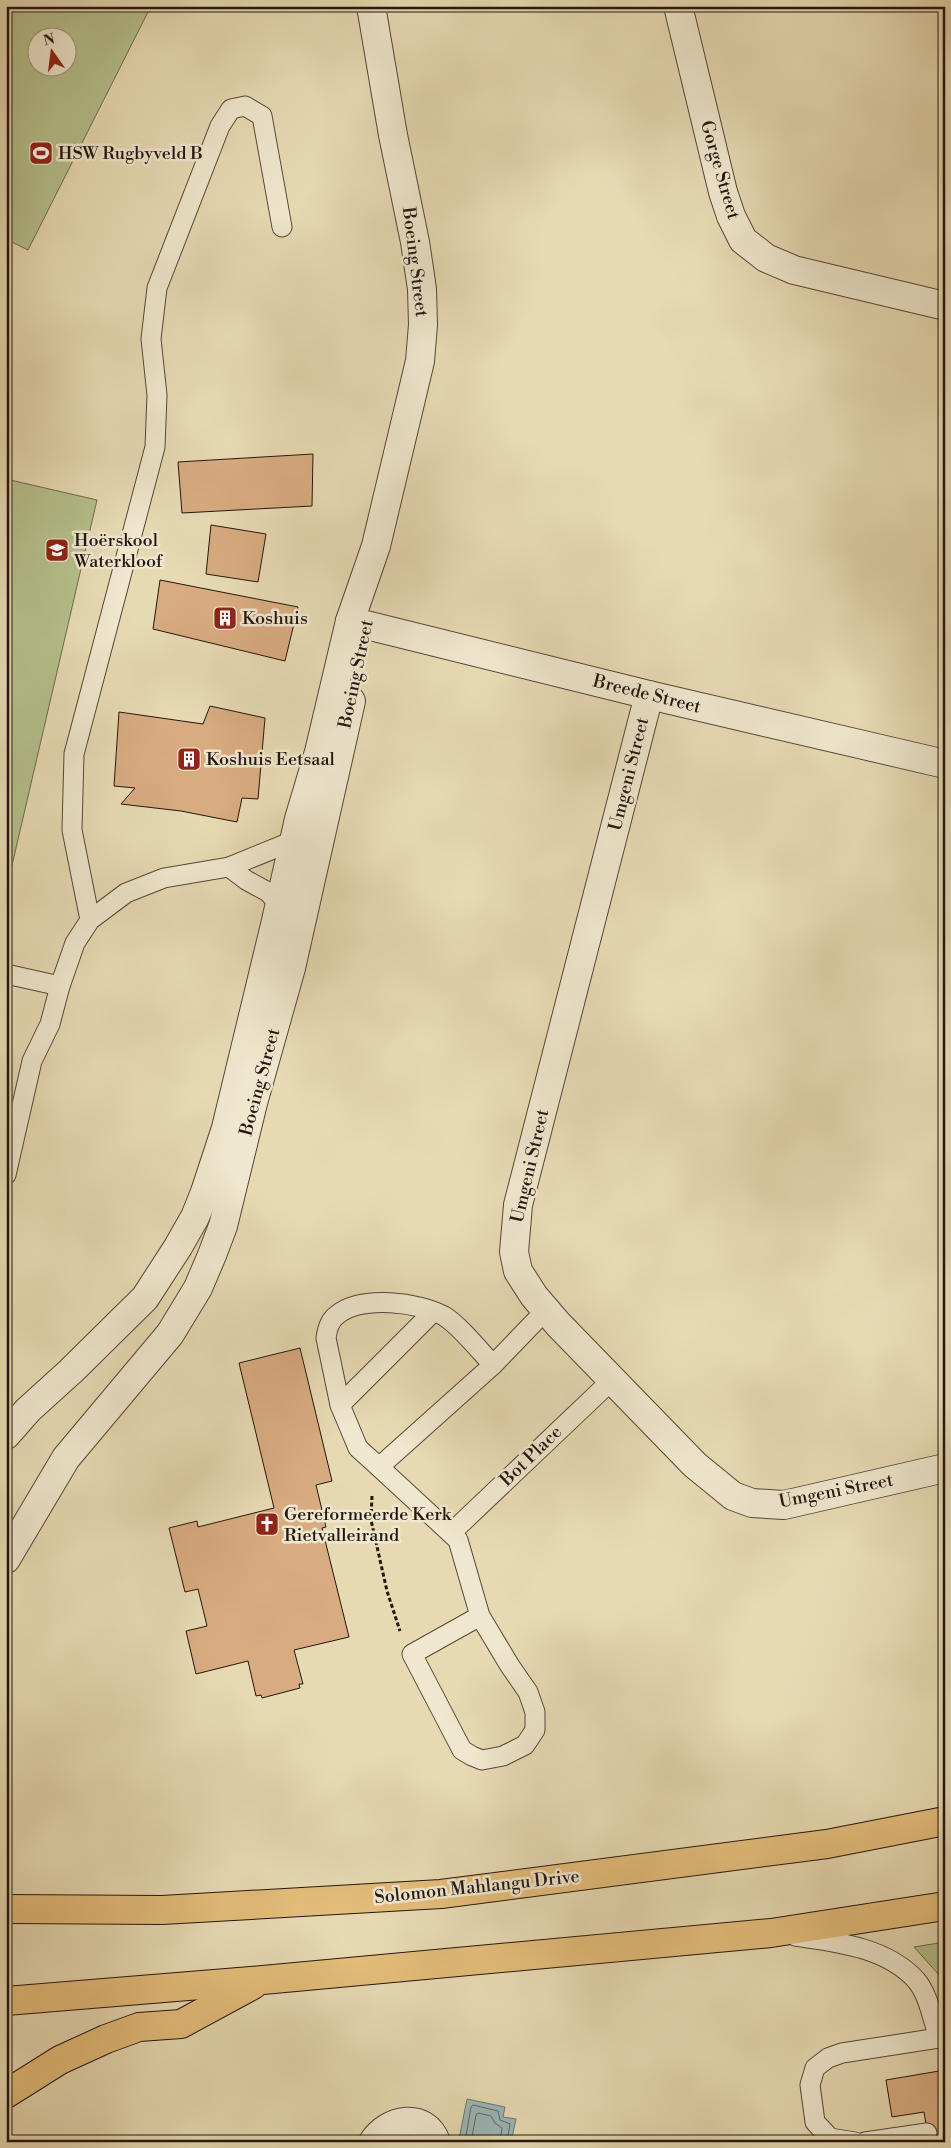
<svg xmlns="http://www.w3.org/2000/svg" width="951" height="2148" viewBox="0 0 951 2148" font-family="'Libre Bodoni',serif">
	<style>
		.green { fill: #b5c08c; stroke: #6c6b4e; fill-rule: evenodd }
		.water { fill: #9bb8b8; stroke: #6b7775 }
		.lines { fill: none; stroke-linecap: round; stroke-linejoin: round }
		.shore { stroke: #606764; stroke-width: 1 }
		.building { fill: #d9ab80; stroke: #241610 }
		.service-casing { stroke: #554739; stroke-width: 21 }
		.minor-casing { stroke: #554739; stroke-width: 30 }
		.tertiary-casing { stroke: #554739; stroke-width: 30 }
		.primary-casing { stroke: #241610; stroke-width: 30 }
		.path { stroke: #241610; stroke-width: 3; stroke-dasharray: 4 2.5; stroke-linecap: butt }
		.service { stroke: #efe7ce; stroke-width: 19 }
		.minor { stroke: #efe7ce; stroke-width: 28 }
		.tertiary { stroke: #efe7ce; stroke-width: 28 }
		.primary { stroke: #e4bd7a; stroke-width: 28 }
		.labels { text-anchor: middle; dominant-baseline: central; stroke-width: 5; stroke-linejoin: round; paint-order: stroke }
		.poi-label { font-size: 18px; fill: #241610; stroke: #efe7ce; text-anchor: start }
		.street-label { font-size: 18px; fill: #241610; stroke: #efe7ce }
	</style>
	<rect width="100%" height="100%" fill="#e7dab3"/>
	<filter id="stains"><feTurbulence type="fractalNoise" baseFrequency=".004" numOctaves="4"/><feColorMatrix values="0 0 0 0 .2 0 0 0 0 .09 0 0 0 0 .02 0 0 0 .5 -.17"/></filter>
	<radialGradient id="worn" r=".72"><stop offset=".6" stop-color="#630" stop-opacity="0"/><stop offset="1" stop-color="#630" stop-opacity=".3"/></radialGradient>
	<g class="green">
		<path d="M6,6h145l-123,244 -22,-11zM38,38h30v30h-30z"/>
		<polygon points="6,479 97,500 6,891"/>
		<polygon points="945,1942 945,1974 939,1975 914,1947"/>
	</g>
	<polygon class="water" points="467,2099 505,2107 503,2117 516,2119 511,2142 470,2142 459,2139"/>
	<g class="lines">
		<g class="shore">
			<polyline points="465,2142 471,2107 473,2105 498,2111 500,2120 510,2124 507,2142"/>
			<polyline points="471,2142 476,2115 478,2113 491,2116 495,2123 502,2128 500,2142"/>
		</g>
	</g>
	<g class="building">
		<polygon points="313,454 312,506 182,513 178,462"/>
		<polygon points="211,525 266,534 258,582 206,574"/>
		<polygon points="160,580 298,607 285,661 153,629"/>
		<polygon points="210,706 265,718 258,799 242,798 237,822 181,811 121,804 135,788 114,786 119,712 203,724"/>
		<polygon points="300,1348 332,1481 316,1485 326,1527 322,1528 349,1637 294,1650 303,1684 299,1684 300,1688 262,1698 261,1695 256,1696 248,1661 196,1674 186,1631 207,1626 198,1589 185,1592 169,1528 197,1521 198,1527 274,1508 239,1363"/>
		<polygon points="945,2070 945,2142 929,2142 924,2112 892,2117 886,2080"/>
	</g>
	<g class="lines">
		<g class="service-casing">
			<g id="service">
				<polyline points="229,867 246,880 268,892 285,910"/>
				<polyline points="90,920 72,830 74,754 155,447 157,395 151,339 157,288 220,126 231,109 245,106 262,116 282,227"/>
				<polyline points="6,974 60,986 75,943 90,920 126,893 164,878 229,867 293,841"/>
				<polyline points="6,1175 32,1061 50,1024 60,986"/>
				<path d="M493,1365l-114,102 -21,-19 -18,-43 -14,-67c1,-8 4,-18 11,-23 24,-20 82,-13 107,1 15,9 36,35 49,49l53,-55"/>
				<polyline points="340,1405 433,1312"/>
				<polyline points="379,1467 458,1540 480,1616 510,1666 528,1692 535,1712 535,1730 525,1745 503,1756 482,1760 472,1756 462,1750 412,1654 480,1616"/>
				<polyline points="451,1533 612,1380"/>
				<path d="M795,1936c41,6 91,11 121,44 13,15 16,39 23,57"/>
				<polyline points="855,2142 830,2138 815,2122 810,2085 815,2068 828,2058 842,2053 945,2037"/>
				<polyline points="865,2142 927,2133"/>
			</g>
		</g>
		<g class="minor-casing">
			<g id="minor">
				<polyline points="678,6 723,192 731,216 743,240 766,258 794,270 945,306"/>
				<polyline points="350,621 649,695 945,764"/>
				<polyline points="649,695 518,1205 514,1252 518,1271 534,1296 558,1324 695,1465 733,1496 752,1503 784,1505 945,1468"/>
				<path d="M373,2142c15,-23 52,-31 63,0"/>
			</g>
		</g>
		<g class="tertiary-casing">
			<g id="tertiary">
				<polyline points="6,1435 28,1410 71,1371 145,1298 178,1247 195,1217 205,1192 226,1128 275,925 299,819 319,752 350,621 376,546 420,361 423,325 422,289 415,242 393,135 371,6"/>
				<polyline points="6,1559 66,1458 170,1334 198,1288 212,1255 223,1226 253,1103 291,968 351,701"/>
			</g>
		</g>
		<g class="primary-casing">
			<g id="primary">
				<polyline points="6,1909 162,1910 441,1894 827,1844 945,1821"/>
				<polyline points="6,2001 263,1980 771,1933 945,1906"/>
				<polyline points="6,2094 60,2060 106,2039 139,2027 181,2024 253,1985"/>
			</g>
		</g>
		<polyline class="path" points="372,1496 371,1520 387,1591 400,1631"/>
		<use href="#service" class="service"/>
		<use href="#minor" class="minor"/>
		<use href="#tertiary" class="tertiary"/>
		<use href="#primary" class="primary"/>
	</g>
	<defs>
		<g id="stadium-square" transform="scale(1.25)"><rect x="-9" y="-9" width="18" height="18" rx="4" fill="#8f2418" stroke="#efe7ce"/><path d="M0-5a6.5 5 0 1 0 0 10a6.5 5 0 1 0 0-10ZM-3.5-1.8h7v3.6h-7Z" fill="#fff"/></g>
		<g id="school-square" transform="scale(1.25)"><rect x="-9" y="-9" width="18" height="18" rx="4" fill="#8f2418" stroke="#efe7ce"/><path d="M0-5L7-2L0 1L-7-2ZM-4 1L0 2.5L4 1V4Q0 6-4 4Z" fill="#fff"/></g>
		<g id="building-square" transform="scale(1.25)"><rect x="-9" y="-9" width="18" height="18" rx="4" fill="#8f2418" stroke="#efe7ce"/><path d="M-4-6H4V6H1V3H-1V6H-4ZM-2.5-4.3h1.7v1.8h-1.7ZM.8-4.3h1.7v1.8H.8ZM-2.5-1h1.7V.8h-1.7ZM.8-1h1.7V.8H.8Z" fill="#fff"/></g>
		<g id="church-square" transform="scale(1.25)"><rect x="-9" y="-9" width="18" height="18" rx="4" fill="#8f2418" stroke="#efe7ce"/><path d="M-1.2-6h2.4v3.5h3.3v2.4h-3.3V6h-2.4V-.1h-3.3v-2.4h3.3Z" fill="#fff"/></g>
	</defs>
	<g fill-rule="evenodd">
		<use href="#stadium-square" x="41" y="153"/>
		<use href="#school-square" x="57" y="550"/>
		<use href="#building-square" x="225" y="618"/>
		<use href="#building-square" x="189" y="759"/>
		<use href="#church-square" x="267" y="1524"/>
	</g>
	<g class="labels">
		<g class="poi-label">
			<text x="58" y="153">HSW Rugbyveld B</text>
			<text x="74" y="540">Hoërskool<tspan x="74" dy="21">Waterkloof</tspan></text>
			<text x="242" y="618">Koshuis</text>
			<text x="206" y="759">Koshuis Eetsaal</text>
			<text x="284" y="1514">Gereformeerde Kerk<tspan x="284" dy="21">Rietvalleirand</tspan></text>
		</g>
		<g class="street-label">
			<text transform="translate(720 170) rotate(74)">Gorge Street</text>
			<text transform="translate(415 262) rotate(83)">Boeing Street</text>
			<text transform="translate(356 674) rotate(-78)">Boeing Street</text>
			<text transform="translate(647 694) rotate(14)">Breede Street</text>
			<text transform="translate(629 774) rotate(-76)">Umgeni Street</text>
			<text transform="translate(260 1082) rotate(-75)">Boeing Street</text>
			<text transform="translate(530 1166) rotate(-77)">Umgeni Street</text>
			<text transform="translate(531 1456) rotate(-44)">Bot Place</text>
			<text transform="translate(836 1491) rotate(-11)">Umgeni Street</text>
			<text transform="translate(477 1887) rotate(-6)">Solomon Mahlangu Drive</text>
		</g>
	</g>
	<rect width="951" height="2148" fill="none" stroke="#e7dab3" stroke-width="25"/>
	<rect x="8" y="8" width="936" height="2133" fill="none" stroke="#241610" stroke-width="2.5"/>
	<rect x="12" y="12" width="926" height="2123" fill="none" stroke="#241610"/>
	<g transform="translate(52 52) rotate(346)"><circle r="24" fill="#efe7ce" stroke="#9e9382"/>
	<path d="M0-4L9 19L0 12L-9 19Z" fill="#8f2418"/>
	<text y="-8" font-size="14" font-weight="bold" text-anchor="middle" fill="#241610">N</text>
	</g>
	<rect width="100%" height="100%" filter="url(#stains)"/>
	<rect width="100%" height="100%" fill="url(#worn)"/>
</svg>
